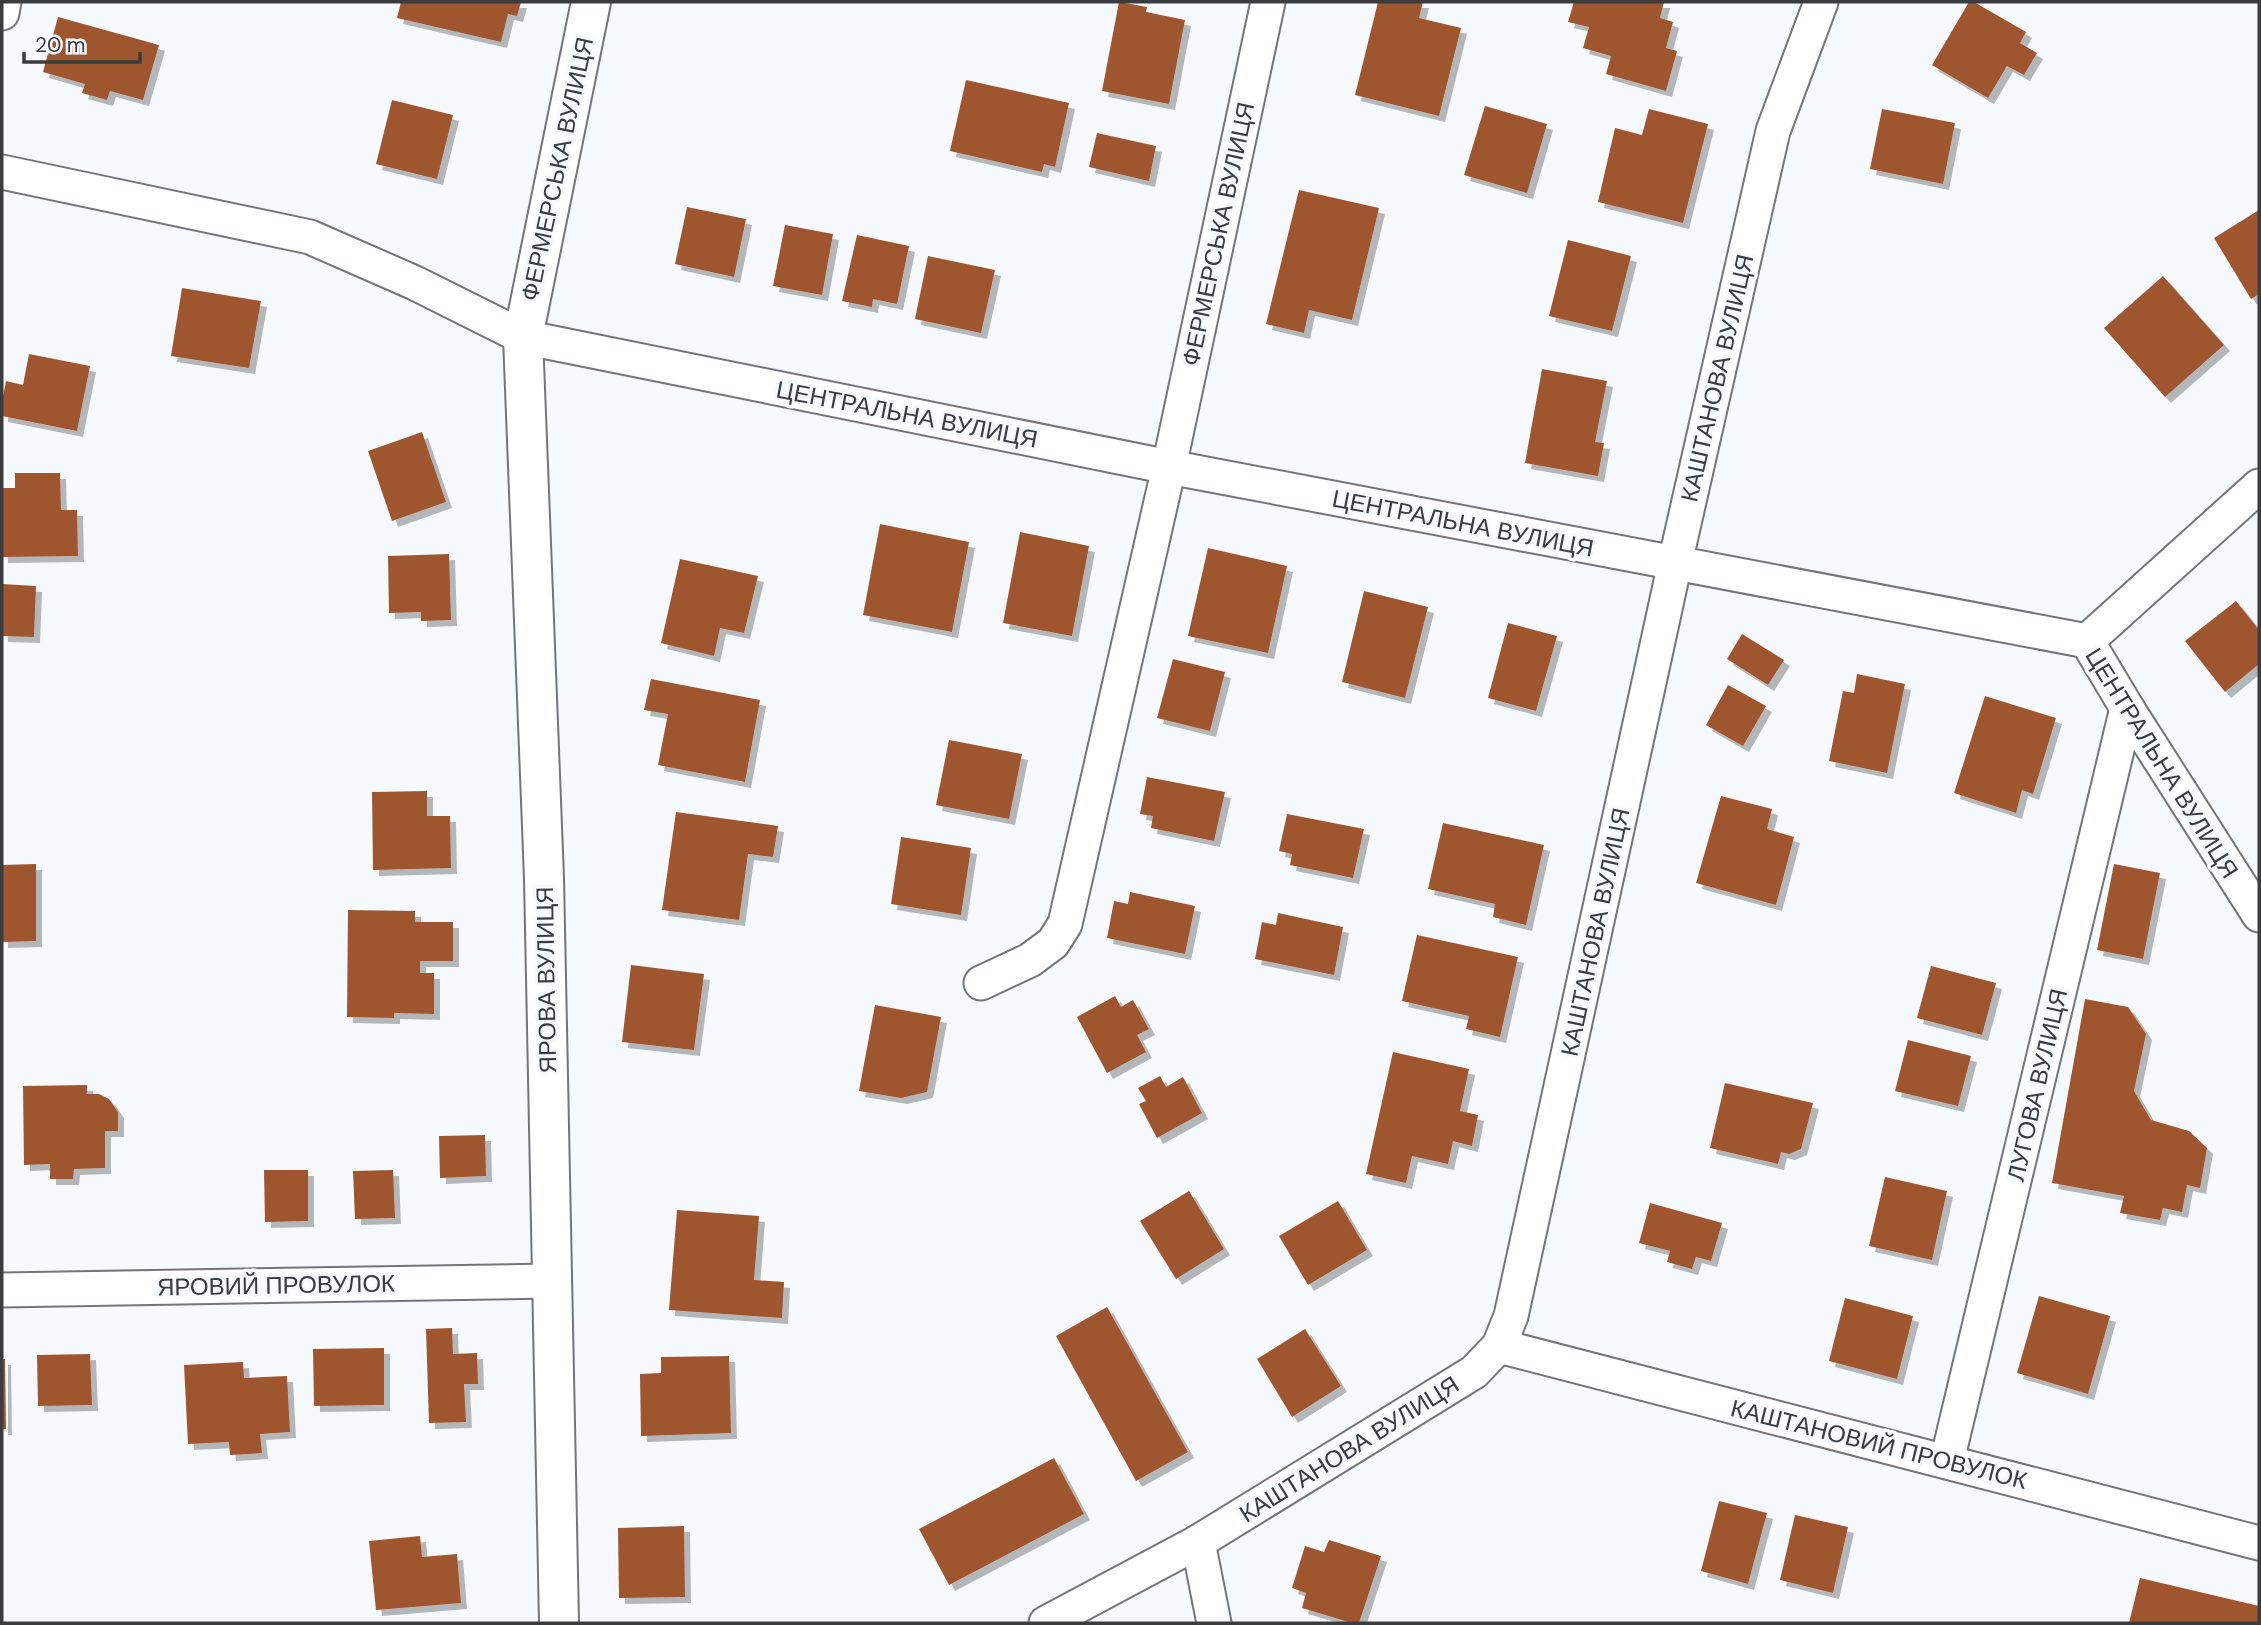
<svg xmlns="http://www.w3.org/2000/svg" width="2261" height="1625" viewBox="0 0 2261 1625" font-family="'DM Sans',sans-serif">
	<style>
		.building { fill: #9f562f; filter: url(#shadow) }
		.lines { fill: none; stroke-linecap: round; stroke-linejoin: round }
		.street-casing { stroke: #737579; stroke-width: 37 }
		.secondary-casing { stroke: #737579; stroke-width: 42 }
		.street { stroke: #fff; stroke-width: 33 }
		.secondary { stroke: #fff; stroke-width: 38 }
		.labels { text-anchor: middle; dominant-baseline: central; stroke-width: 7; stroke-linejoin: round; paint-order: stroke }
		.street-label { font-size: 24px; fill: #3b3c3e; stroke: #f6f9fd }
	</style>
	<defs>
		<filter id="shadow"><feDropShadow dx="6" dy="6" stdDeviation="0" flood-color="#0004"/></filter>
	</defs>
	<rect width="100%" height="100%" fill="#f6f9fd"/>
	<g class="building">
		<polygon points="401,2 521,2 517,16 508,14 501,42 397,18"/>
		<polygon points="1119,2 1147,7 1146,12 1185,20 1169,104 1102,91"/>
		<polygon points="1378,2 1423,2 1419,18 1461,28 1439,116 1355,95"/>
		<polygon points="1574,2 1664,2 1660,18 1673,22 1666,48 1677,51 1666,91 1606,74 1611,56 1583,48 1589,27 1568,22"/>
		<polygon points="1969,2 1974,2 2026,32 2020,43 2037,53 2024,75 2007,66 1988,98 1932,65"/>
		<polygon points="58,17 159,45 143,100 110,91 107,100 82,93 85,84 43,72"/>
		<polygon points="966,80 1069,103 1055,167 1044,164 1042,172 950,151"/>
		<polygon points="392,100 453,115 437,179 376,164"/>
		<polygon points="1485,106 1547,124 1527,193 1464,175"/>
		<polygon points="1649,109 1708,124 1683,223 1598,202 1615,128 1642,135"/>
		<polygon points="1882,109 1955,123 1943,184 1870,169"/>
		<polygon points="1097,133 1156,146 1149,181 1089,167"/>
		<polygon points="1299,190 1379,208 1352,320 1309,310 1304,333 1266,324"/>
		<polygon points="687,207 746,219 734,277 675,264"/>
		<polygon points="2259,210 2259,294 2251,299 2214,238"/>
		<polygon points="785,225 833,234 822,295 773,286"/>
		<polygon points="857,235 909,246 897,304 873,299 872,307 842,301"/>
		<polygon points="1568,240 1631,256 1612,331 1549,316"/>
		<polygon points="928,256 995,270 981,333 915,319"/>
		<polygon points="2163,276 2224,345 2165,397 2104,328"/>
		<polygon points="182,288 261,301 249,368 171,356"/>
		<polygon points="29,354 90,366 77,431 2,416 2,401 6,381 23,385"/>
		<polygon points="1542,369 1607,381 1595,442 1604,443 1598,476 1525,463"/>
		<polygon points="422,432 446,502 392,521 368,451"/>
		<polygon points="15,473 60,473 61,510 77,510 78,556 2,557 2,488 15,488"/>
		<polygon points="880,524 969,542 952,632 863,615"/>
		<polygon points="1020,532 1089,546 1072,636 1003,623"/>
		<polygon points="1208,548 1287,566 1268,653 1188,636"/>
		<polygon points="449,554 451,620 421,621 421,612 389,613 388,556"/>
		<polygon points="680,559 758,576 744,633 720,628 714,656 661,643"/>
		<polygon points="2,584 36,586 34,637 2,636"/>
		<polygon points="1364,591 1428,607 1405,698 1342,682"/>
		<polygon points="2236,601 2259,630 2259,664 2225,692 2185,641"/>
		<polygon points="1508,623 1557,636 1536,711 1488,698"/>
		<polygon points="1742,634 1784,660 1768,685 1727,659"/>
		<polygon points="1173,659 1225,672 1210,731 1157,718"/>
		<polygon points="1857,674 1905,684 1887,773 1829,761 1843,691 1854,693"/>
		<polygon points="651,679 760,700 745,782 658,765 668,714 644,710"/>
		<polygon points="1728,685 1766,706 1743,746 1706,725"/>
		<polygon points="1985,696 2056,718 2033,794 2022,790 2016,813 1954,793"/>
		<polygon points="949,740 1022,754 1009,819 936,805"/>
		<polygon points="1147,777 1225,792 1214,841 1151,828 1153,816 1140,814"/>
		<polygon points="427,791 427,816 450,816 451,868 373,870 372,792"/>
		<polygon points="1721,796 1772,809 1767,829 1794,837 1776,905 1696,883"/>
		<polygon points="676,812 778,826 773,857 748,854 739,920 662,910"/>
		<polygon points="1287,814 1364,829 1353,878 1290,865 1292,854 1279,851"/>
		<polygon points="1443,823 1544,845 1526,925 1493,917 1495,904 1428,889"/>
		<polygon points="901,837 971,848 961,915 891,904"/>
		<polygon points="36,864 36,941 2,942 2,865"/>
		<polygon points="2114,864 2160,873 2143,959 2097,950"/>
		<polygon points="1130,892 1195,906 1185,954 1107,938 1114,901 1128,904"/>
		<polygon points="348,910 415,911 415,922 453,922 453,961 420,961 420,973 434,973 434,1014 394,1013 394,1018 347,1017"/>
		<polygon points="1278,913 1343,927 1334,975 1255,959 1262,922 1276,925"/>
		<polygon points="1417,935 1518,957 1500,1037 1466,1029 1469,1016 1402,1001"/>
		<polygon points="631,965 704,974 694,1050 622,1042"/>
		<polygon points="1931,966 1996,983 1982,1035 1917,1018"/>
		<polygon points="1115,996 1121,1007 1133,1000 1149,1029 1137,1035 1146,1052 1107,1073 1077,1017"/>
		<polygon points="2085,999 2128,1007 2146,1034 2134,1091 2151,1120 2189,1131 2207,1148 2200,1188 2187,1185 2182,1212 2163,1208 2160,1220 2120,1213 2124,1196 2052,1183"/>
		<polygon points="875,1005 941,1017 927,1092 901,1098 859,1091"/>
		<polygon points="1908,1040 1971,1056 1958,1106 1895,1091"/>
		<polygon points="1393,1052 1469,1069 1460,1111 1478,1115 1472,1146 1453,1141 1448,1164 1412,1156 1406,1183 1366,1174"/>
		<polygon points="1160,1076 1166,1087 1183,1077 1202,1113 1157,1138 1139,1104 1146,1101 1138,1088"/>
		<polygon points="1725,1083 1813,1103 1801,1149 1789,1154 1781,1152 1778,1164 1710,1148"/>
		<polygon points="87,1085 87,1094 99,1094 109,1099 118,1112 118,1131 105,1131 105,1168 74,1169 73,1179 50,1179 50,1164 24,1165 23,1086"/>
		<polygon points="485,1135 486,1176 440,1178 439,1136"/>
		<polygon points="264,1170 308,1170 308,1221 265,1222"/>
		<polygon points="393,1170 395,1218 355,1219 353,1171"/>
		<polygon points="1885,1177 1947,1191 1932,1260 1869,1246"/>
		<polygon points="1189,1191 1224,1249 1176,1279 1140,1221"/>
		<polygon points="1338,1201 1367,1250 1308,1285 1279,1236"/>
		<polygon points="1650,1203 1722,1223 1711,1261 1696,1257 1692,1269 1667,1262 1670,1251 1639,1243"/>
		<polygon points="677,1210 759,1216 754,1280 784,1282 782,1318 669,1310"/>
		<polygon points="2039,1296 2110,1316 2088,1394 2017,1373"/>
		<polygon points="1845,1298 1913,1316 1897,1379 1829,1361"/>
		<polygon points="1107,1307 1188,1452 1136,1481 1056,1336"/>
		<polygon points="452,1328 453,1354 477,1353 478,1384 464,1384 466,1422 429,1423 426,1329"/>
		<polygon points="1305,1329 1341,1386 1292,1417 1257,1359"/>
		<polygon points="384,1348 384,1405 314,1406 313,1349"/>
		<polygon points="90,1354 92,1405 38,1406 37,1355"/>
		<polygon points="729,1356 731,1433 641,1436 640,1374 661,1373 661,1357"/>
		<polygon points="2,1359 5,1359 6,1429 2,1429"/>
		<polygon points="243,1362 244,1378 287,1376 290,1432 260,1434 262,1453 230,1455 229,1442 188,1444 184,1365"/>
		<polygon points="1054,1458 1084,1514 949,1585 919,1529"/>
		<polygon points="1719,1501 1767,1513 1748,1584 1701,1571"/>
		<polygon points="1795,1515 1848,1527 1833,1593 1780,1580"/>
		<polygon points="684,1526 685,1597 619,1598 618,1528"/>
		<polygon points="420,1536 422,1557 457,1554 461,1603 376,1610 369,1541"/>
		<polygon points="1329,1540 1381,1556 1359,1623 1352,1623 1302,1608 1306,1593 1292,1588 1305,1546 1324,1552"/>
		<polygon points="2140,1578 2259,1606 2259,1623 2129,1623"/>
	</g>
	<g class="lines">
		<g class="street-casing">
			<g id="street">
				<polyline points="2,13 4,2"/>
				<polyline points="2,172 310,237 415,283 523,337 1169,467 2087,641 2127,708 2259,915"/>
				<polyline points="2087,641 2259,486"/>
				<polyline points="981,983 1030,960 1053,943 1065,924 1169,467 1268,2"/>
				<polyline points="2,1290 551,1281"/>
				<polyline points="1499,1346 2259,1543"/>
				<polyline points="1947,1461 2127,708"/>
				<polyline points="1198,1542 1214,1623"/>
				<polyline points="1046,1623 1198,1542 1474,1372 1499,1346 1511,1316 1675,563 1773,131 1821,2"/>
			</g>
		</g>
		<g class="secondary-casing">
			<polyline id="secondary" points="559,1623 544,878 523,337 591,2"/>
		</g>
		<use href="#street" class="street"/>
		<use href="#secondary" class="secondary"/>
	</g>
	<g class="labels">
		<g class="street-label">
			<text transform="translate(557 169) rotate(-78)">ФЕРМЕРСЬКА ВУЛИЦЯ</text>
			<text transform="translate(1218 234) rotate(-78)">ФЕРМЕРСЬКА ВУЛИЦЯ</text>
			<text transform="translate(1717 378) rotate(-77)">КАШТАНОВА ВУЛИЦЯ</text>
			<text transform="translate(907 414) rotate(11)">ЦЕНТРАЛЬНА ВУЛИЦЯ</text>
			<text transform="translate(1463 523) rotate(11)">ЦЕНТРАЛЬНА ВУЛИЦЯ</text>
			<text transform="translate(2162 763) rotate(58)">ЦЕНТРАЛЬНА ВУЛИЦЯ</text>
			<text transform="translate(1595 932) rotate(-78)">КАШТАНОВА ВУЛИЦЯ</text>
			<text transform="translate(546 980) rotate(-91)">ЯРОВА ВУЛИЦЯ</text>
			<text transform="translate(2037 1085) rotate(-77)">ЛУГОВА ВУЛИЦЯ</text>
			<text transform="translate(276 1285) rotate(-1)">ЯРОВИЙ ПРОВУЛОК</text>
			<text transform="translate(1879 1444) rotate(14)">КАШТАНОВИЙ ПРОВУЛОК</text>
			<text transform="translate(1349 1449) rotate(-32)">КАШТАНОВА ВУЛИЦЯ</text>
		</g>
	</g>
	<rect width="2261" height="1625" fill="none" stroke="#3b3c3e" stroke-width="7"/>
	<path d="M24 52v10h116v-10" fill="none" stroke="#3b3c3e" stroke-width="3.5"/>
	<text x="35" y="52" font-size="21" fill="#3b3c3e" stroke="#f6f9fd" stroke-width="5" paint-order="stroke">20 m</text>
</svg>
